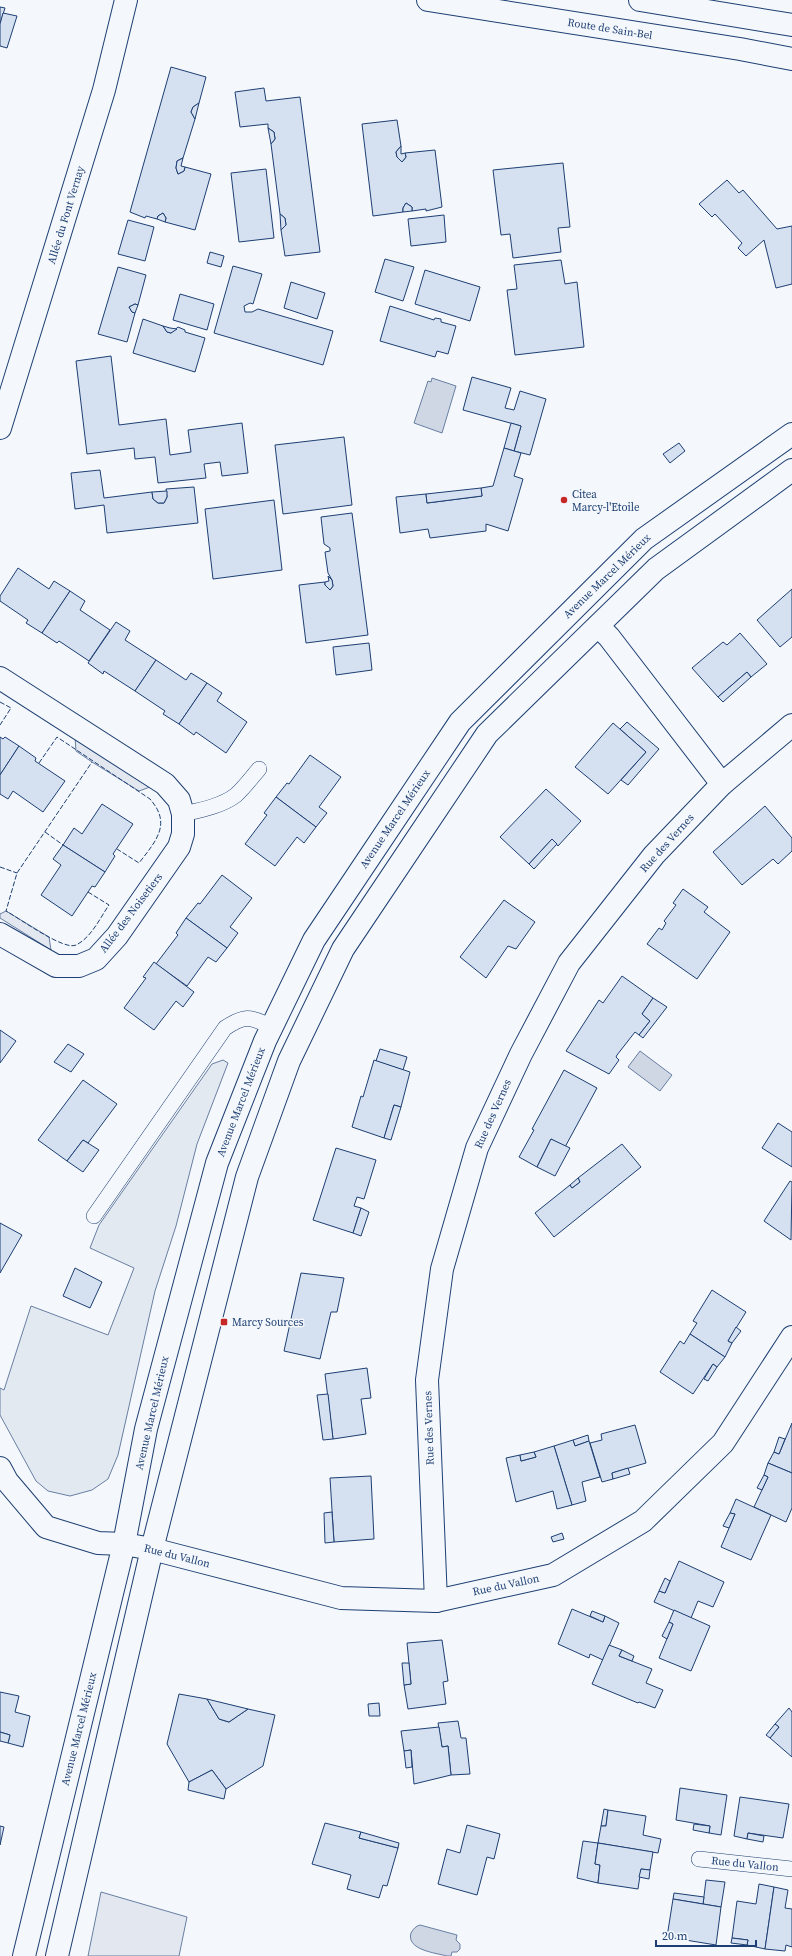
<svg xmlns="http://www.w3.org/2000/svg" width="792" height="1956" viewBox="0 0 792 1956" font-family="'Source Serif 4',serif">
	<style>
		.green { fill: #e3e9f0; stroke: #687fa3 }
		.parking { fill: #e3e8f0; stroke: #687fa3 }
		.water { fill: #cfd7e4; stroke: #687fa3 }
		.building { fill: #d5e0f0; stroke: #1d3f73 }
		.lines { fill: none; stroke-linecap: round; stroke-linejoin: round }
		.service-casing { stroke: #1d3f73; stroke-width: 16 }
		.minor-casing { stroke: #1d3f73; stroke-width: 24 }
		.secondary-casing { stroke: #1d3f73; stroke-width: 24 }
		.service { stroke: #f4f7fb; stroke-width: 15 }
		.minor { stroke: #f4f7fb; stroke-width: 22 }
		.secondary { stroke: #f4f7fb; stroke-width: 22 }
		.fence { stroke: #1d3f73; stroke-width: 1; stroke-dasharray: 5 2; stroke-linecap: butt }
		.poi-dot { fill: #c62828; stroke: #f4f7fb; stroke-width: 1.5 }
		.labels { text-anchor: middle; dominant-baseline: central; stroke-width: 3; stroke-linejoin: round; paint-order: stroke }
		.street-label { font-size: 11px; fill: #1d3f73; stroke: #f4f7fb }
		.poi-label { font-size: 11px; fill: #1d3f73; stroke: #f4f7fb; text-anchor: start }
	</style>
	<rect width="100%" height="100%" fill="#f4f7fb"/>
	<polygon class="green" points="223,1060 228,1063 197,1144 176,1226 155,1291 118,1455 108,1479 92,1490 70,1496 48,1491 36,1481 0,1415 0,1388 4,1390 31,1306 108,1335 134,1268 90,1248 99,1225 212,1064"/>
	<g class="parking">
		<polygon points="75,737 150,787 139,791 92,762 76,751"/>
		<polygon points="6,911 49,937 51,950 0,918 0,914"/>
		<polygon points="101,1892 187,1917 179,1956 88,1956"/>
	</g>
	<g class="water">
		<polygon points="432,378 456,386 442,433 414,423 428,381 431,382"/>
		<polygon points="640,1051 672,1075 660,1091 628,1067"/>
		<path d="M420,1925l37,10 -1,5 4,4v5l-3,3h-5l-1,4h-4c-11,-3 -41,-6 -36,-23 2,-4 5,-7 9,-8z"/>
	</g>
	<g class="building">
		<polygon points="0,7 5,8 0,24"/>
		<polygon points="3,13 17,16 7,48 0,46 0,24"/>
		<polygon points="171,67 206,77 199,103 193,107 191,112 195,119 183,158 177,161 176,168 178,174 184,171 185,167 211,174 195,230 165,222 166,218 163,213 158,216 157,219 146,216 145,218 130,212"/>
		<polygon points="264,88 266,101 300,97 320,252 285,256 281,230 286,225 285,218 280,214 271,144 275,139 274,132 268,128 268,124 240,127 235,92"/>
		<polygon points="199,103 195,119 191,112 193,107"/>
		<polygon points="397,120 401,146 396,152 397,157 402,162 406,157 405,153 435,150 442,207 426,211 426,209 412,211 412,207 406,203 403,208 403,212 373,216 362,124"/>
		<polygon points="268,128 274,132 275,139 271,144"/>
		<polygon points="401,146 401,154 405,153 406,157 402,162 397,157 396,152"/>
		<polygon points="183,158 181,166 185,167 184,171 178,174 176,168 177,161"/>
		<polygon points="563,163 570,227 558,228 561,252 513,258 510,234 501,235 493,170"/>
		<polygon points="266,169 274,238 239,242 231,173"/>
		<polygon points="727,180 739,193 743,190 777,229 792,226 792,284 776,288 764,240 746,256 738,248 742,243 715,214 712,217 699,204"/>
		<polygon points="406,203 412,207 412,211 403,212 403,208"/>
		<polygon points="163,213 166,218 165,222 157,219 158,216"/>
		<polygon points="280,214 285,218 286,225 281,230"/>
		<polygon points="444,215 446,242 411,246 408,219"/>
		<polygon points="128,220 154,227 145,261 118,254"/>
		<polygon points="210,252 224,256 221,267 207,263"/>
		<polygon points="385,259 414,267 403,301 375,292"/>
		<polygon points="561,260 565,284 577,282 584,347 515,355 507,290 517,289 514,265"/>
		<polygon points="233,266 262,274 253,304 250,303 244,306 245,312 252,312 258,309 333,331 323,365 214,333"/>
		<polygon points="118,267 146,275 138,305 135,304 129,307 132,312 135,313 127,342 98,334"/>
		<polygon points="425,270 480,287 470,321 415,304"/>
		<polygon points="291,282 325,293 317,319 284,308"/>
		<polygon points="180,294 214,304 207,330 173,320"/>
		<polygon points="135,304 138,305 135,313 132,312 129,307"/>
		<polygon points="390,306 434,320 435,318 441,319 441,322 456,326 448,354 437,351 435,357 380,341"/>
		<polygon points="143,319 163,326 167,332 171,333 178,327 185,330 185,332 205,338 195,372 133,353"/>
		<polygon points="163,326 170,328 177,329 171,333 167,332"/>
		<polygon points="111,356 119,425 166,419 170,455 191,452 188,430 242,423 248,473 222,476 220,462 204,464 206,478 158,483 155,457 135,459 134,448 87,454 76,361"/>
		<polygon points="472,377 511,388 505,408 514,410 520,391 546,399 530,455 514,451 521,426 463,410"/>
		<polygon points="511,423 521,426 514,451 504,448"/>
		<polygon points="344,437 352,505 283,514 275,445"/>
		<polygon points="679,443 685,451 670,463 663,454"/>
		<polygon points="504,448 521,453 514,476 523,479 508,531 486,524 486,531 430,538 428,529 400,533 396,497 426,494 427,503 482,496 481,488 493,486"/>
		<polygon points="100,470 104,498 152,492 153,499 158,503 164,503 167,497 166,489 194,487 198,523 107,533 104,505 75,509 71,473"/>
		<polygon points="481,488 482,496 427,503 426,494"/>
		<polygon points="167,491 167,497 164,503 158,503 153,499 152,492"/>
		<polygon points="274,500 282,570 213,579 205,509"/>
		<polygon points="352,513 368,635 306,643 299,585 325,582 325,585 330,590 333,586 332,580 328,573 325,552 330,551 330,548 324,544 321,517"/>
		<polygon points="18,568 49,589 54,581 70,591 42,633 26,623 28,620 0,601 0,596"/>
		<polygon points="328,576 332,580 333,586 330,590 325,585 325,582 329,581"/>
		<polygon points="792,589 792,637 780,647 757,620"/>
		<polygon points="70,591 85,601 80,610 110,630 89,661 59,641 57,643 42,633"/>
		<polygon points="116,622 130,631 125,640 156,660 135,691 104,671 103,674 88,663"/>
		<polygon points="740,633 767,664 751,677 747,672 718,697 692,668 723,642 727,645"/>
		<polygon points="369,643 372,670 336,675 333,647"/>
		<polygon points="156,660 186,680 191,673 207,683 179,724 163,714 165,711 135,691"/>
		<polygon points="747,672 751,677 723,702 718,697"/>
		<polygon points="207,683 222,693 217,701 247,722 226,753 196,732 194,735 179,724"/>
		<polygon points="627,722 659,749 628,785 621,780 646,752 620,729"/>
		<polygon points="613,723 646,752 608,794 575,767"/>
		<polygon points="0,737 3,739 5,737 19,746 0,775"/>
		<polygon points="19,746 36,758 35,761 65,781 43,812 13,791 8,799 0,794 0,775"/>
		<polygon points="310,755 341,777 319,807 327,813 316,827 276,797 287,783 289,784"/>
		<polygon points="546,789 581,821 558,846 552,839 529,864 500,837"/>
		<polygon points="276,797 316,827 304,843 297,837 275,866 245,844 267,815 264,813"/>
		<polygon points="102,804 133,824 113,854 115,856 105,872 63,845 74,828 82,834"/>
		<polygon points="765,806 792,838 792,851 778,864 773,859 742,885 713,852"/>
		<polygon points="552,839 557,844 534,869 529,864"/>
		<polygon points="63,845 105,872 95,887 92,886 72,916 41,895 61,865 53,859"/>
		<polygon points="222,875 252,898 230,927 238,933 227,948 186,918 198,903 200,904"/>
		<polygon points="683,889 708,907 704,912 730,932 697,979 647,944 659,928 662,930 666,923 664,921 676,905 673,903"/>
		<polygon points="504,900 535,922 516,949 508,946 486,978 460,957"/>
		<polygon points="186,918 227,948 216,962 208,957 187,986 156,964 178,935 176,933"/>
		<polygon points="154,962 194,992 183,1007 176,1001 154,1030 124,1008 146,978 143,977"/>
		<polygon points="622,976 653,998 642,1014 650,1021 639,1035 635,1032 617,1055 616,1057 619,1060 609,1074 566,1051 599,1000 603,1003"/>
		<polygon points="653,998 667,1007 643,1038 639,1035 650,1021 642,1014"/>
		<polygon points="0,1030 16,1041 0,1063"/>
		<polygon points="68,1044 84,1054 71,1072 54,1062"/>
		<polygon points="380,1049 407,1057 403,1070 376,1061"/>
		<polygon points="374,1060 410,1072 401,1107 394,1105 384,1138 352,1127 361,1096 363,1097"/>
		<polygon points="564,1070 597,1088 565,1147 551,1139 537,1167 519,1157 534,1130 532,1129"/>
		<polygon points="83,1080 117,1104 88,1143 83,1140 67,1161 38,1140"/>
		<polygon points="394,1105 401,1107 391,1140 384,1138"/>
		<polygon points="778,1123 792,1132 792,1167 762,1148"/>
		<polygon points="551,1139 570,1148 555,1176 537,1167"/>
		<polygon points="83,1140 99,1150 83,1172 67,1161"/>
		<polygon points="622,1144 641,1167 554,1237 535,1213 570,1185 572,1188 580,1182 578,1178"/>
		<polygon points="336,1148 376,1160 364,1199 357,1197 354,1206 361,1208 353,1233 313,1220"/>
		<polygon points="578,1178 580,1182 572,1188 570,1185"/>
		<polygon points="790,1181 792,1182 791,1240 764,1221"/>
		<polygon points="361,1208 369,1212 361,1236 353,1233"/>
		<polygon points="0,1223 22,1235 0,1273"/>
		<polygon points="75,1268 102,1282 90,1308 63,1296"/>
		<polygon points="301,1273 344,1278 337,1312 331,1312 320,1359 284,1351"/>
		<polygon points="712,1290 746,1312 728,1341 732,1343 725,1357 690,1334 697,1323 693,1321"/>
		<polygon points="736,1327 741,1331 732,1343 728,1341"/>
		<polygon points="690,1334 725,1357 717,1367 713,1364 693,1394 660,1372 680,1341 684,1344"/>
		<polygon points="713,1364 717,1367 708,1381 704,1379"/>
		<polygon points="367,1368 371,1398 361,1399 366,1434 333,1439 325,1374"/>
		<polygon points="328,1394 333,1439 323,1440 317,1395"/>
		<polygon points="792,1423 792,1473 768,1463 774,1452 779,1454"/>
		<polygon points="635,1425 646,1463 612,1473 613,1479 602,1482 590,1443 602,1440 601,1434"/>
		<polygon points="588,1435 589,1441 575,1446 573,1440"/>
		<polygon points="779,1437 785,1439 779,1454 774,1452"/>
		<polygon points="573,1440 575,1446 589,1441 600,1477 582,1482 586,1501 572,1505 554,1446"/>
		<polygon points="554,1446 572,1505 557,1509 553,1491 516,1502 506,1458 520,1455 521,1461 536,1457 534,1452"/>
		<polygon points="534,1452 536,1457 521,1461 520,1455"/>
		<polygon points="768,1463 792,1473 792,1508 786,1522 754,1507 768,1477 764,1475"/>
		<polygon points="628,1468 630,1474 613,1479 612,1473"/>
		<polygon points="764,1475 768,1477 762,1490 757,1488"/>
		<polygon points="371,1476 374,1539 334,1542 330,1478"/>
		<polygon points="736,1499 771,1515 751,1560 721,1547 735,1514 730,1513"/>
		<polygon points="332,1512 334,1542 325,1543 324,1513"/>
		<polygon points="730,1513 735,1514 729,1528 723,1526"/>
		<polygon points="562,1533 564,1539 553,1542 551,1537"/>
		<polygon points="679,1561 724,1582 713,1607 698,1601 691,1618 654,1602 659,1591 665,1593"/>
		<polygon points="665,1578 670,1581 665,1593 659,1591"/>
		<polygon points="572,1609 603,1622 605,1616 619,1623 603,1660 590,1654 589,1658 558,1644"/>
		<polygon points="674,1610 710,1626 691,1671 659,1658 673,1624 669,1622"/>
		<polygon points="592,1611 605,1616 603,1622 590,1616"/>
		<polygon points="669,1622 673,1624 667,1639 662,1636"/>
		<polygon points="442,1640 448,1681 443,1682 446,1704 408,1709 404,1685 411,1684 407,1643"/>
		<polygon points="609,1645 622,1650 619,1656 652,1669 646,1683 663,1690 655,1708 639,1702 638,1703 592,1684"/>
		<polygon points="622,1650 634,1656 632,1661 619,1656"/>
		<polygon points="402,1663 409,1663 411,1684 404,1685"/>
		<polygon points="0,1692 19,1696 15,1712 30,1716 23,1747 8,1743 10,1735 0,1732"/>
		<polygon points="179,1694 207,1699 219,1719 229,1722 248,1709 275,1715 263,1766 226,1789 212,1770 189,1782 167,1744"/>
		<polygon points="207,1699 248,1709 229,1722 219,1719"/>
		<polygon points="379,1703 380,1716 369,1716 368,1704"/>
		<polygon points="789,1708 792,1712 792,1757 770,1738 779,1727 775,1724"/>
		<polygon points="458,1721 461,1738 466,1738 470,1774 451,1775 448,1746 442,1747 438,1723"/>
		<polygon points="775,1724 779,1727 770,1738 766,1735"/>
		<polygon points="439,1727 442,1747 448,1746 451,1775 414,1784 411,1750 404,1751 401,1731"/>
		<polygon points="0,1732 10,1735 8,1743 0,1741"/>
		<polygon points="411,1750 412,1767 406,1768 404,1751"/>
		<polygon points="212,1770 226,1789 224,1799 188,1790 189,1782"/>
		<polygon points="680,1788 727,1795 721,1835 709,1833 710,1826 676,1820"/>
		<polygon points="740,1797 789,1804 783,1838 748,1833 747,1839 734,1836"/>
		<polygon points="604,1809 608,1810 606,1826 601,1826"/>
		<polygon points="608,1810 646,1816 643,1835 661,1839 658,1853 598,1843 601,1826 606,1826"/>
		<polygon points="325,1823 361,1832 359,1838 398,1848 387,1886 383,1885 379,1898 347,1889 351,1875 312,1864"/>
		<polygon points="694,1824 710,1826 709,1833 693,1830"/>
		<polygon points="467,1825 500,1834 494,1859 487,1857 477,1895 438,1884 447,1849 460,1853"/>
		<polygon points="0,1826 4,1827 0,1845"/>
		<polygon points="361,1832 399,1843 398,1848 359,1838"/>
		<polygon points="748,1833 764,1836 763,1842 747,1839"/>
		<polygon points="583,1841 598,1843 595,1864 600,1865 598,1883 577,1878"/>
		<polygon points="598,1843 653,1852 650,1870 641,1869 638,1889 598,1883 600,1865 595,1864"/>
		<polygon points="641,1869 650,1870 649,1879 639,1877"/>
		<polygon points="706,1880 725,1882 721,1907 703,1904"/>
		<polygon points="759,1884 774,1887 765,1949 747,1945 748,1940 732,1938 737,1901 756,1904"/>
		<polygon points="774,1887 788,1890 785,1908 792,1909 792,1947 786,1945 785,1951 765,1949"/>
		<polygon points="674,1893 704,1897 703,1904 673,1899"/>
		<polygon points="673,1899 721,1907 716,1945 667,1937"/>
		<polygon points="732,1938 748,1940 747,1945 731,1943"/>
	</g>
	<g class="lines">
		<g class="service-casing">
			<g id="service">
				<path d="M183,814c18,-4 39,-8 53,-19 8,-7 16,-18 23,-26"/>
				<path d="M94,1216l131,-188c21,-14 25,-11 47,-1"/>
				<polyline points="699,1859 792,1869"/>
			</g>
		</g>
		<g class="minor-casing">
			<g id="minor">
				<polyline points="0,428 104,90 126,0"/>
				<polyline points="598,626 609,637 722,784"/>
				<polyline points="0,678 165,784 179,800 183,814 183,834 179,847 117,936 96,959 79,966 56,966 0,934"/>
				<polyline points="0,1468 7,1481 46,1527 98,1543 124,1544 152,1549 341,1598 436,1601 553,1575 643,1521 723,1443 792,1337"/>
				<polyline points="436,1601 427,1380 442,1269 477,1148 521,1054 569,963 654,855 722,784 792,725"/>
			</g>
		</g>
		<g class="secondary-casing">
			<g id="secondary">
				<polyline points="428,0 740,49 792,59"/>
				<polyline points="640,0 792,25"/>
				<polyline points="24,1956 124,1544 146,1429 217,1163 265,1041 314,940 460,722 644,539 792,434"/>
				<polyline points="57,1956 152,1549 247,1177 289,1061 343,949 487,734 656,569 792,470"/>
			</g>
		</g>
		<use href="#service" class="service"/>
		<use href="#minor" class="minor"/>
		<use href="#secondary" class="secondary"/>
		<g class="fence">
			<polyline points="0,702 11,708 0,725"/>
			<path d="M39,763l18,-26 93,62c22,25 6,42 -11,64l-22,-14"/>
			<polyline points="45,832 63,845"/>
			<polyline points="0,867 17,873"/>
			<path d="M88,892l21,13c-9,13 -18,33 -33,40 -12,6 -57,-27 -70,-34l11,-38 75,-111"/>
		</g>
	</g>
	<g class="poi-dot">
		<circle cx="564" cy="500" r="4"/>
		<rect x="220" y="1318" width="8" height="8" rx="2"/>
	</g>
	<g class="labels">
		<g class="street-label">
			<text transform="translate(610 29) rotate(9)">Route de Sain-Bel</text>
			<text transform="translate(66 215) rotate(-73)">Allée du Font Vernay</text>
			<text transform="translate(607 576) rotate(-44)">Avenue Marcel Mérieux</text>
			<text transform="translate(395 819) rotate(-56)">Avenue Marcel Mérieux</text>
			<text transform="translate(667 843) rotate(-48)">Rue des Vernes</text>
			<text transform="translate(131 913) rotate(-53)">Allée des Noisetiers</text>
			<text transform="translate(241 1102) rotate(-69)">Avenue Marcel Mérieux</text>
			<text transform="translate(493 1114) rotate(-66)">Rue des Vernes</text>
			<text transform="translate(152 1413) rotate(-77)">Avenue Marcel Mérieux</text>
			<text transform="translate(429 1428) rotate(-92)">Rue des Vernes</text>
			<text transform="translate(177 1556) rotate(14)">Rue du Vallon</text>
			<text transform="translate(506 1585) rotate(-12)">Rue du Vallon</text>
			<text transform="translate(79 1729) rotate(-76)">Avenue Marcel Mérieux</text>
			<text transform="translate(745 1864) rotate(6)">Rue du Vallon</text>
		</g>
		<g class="poi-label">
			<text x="572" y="494">Citea<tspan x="572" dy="13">Marcy-l'Etoile</tspan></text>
			<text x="232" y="1322">Marcy Sources</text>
		</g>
	</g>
	<path d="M656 1940v6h100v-6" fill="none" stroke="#1d3f73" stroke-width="2"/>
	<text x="662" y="1940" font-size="12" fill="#1d3f73" stroke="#f4f7fb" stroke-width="3" paint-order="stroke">20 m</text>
</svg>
